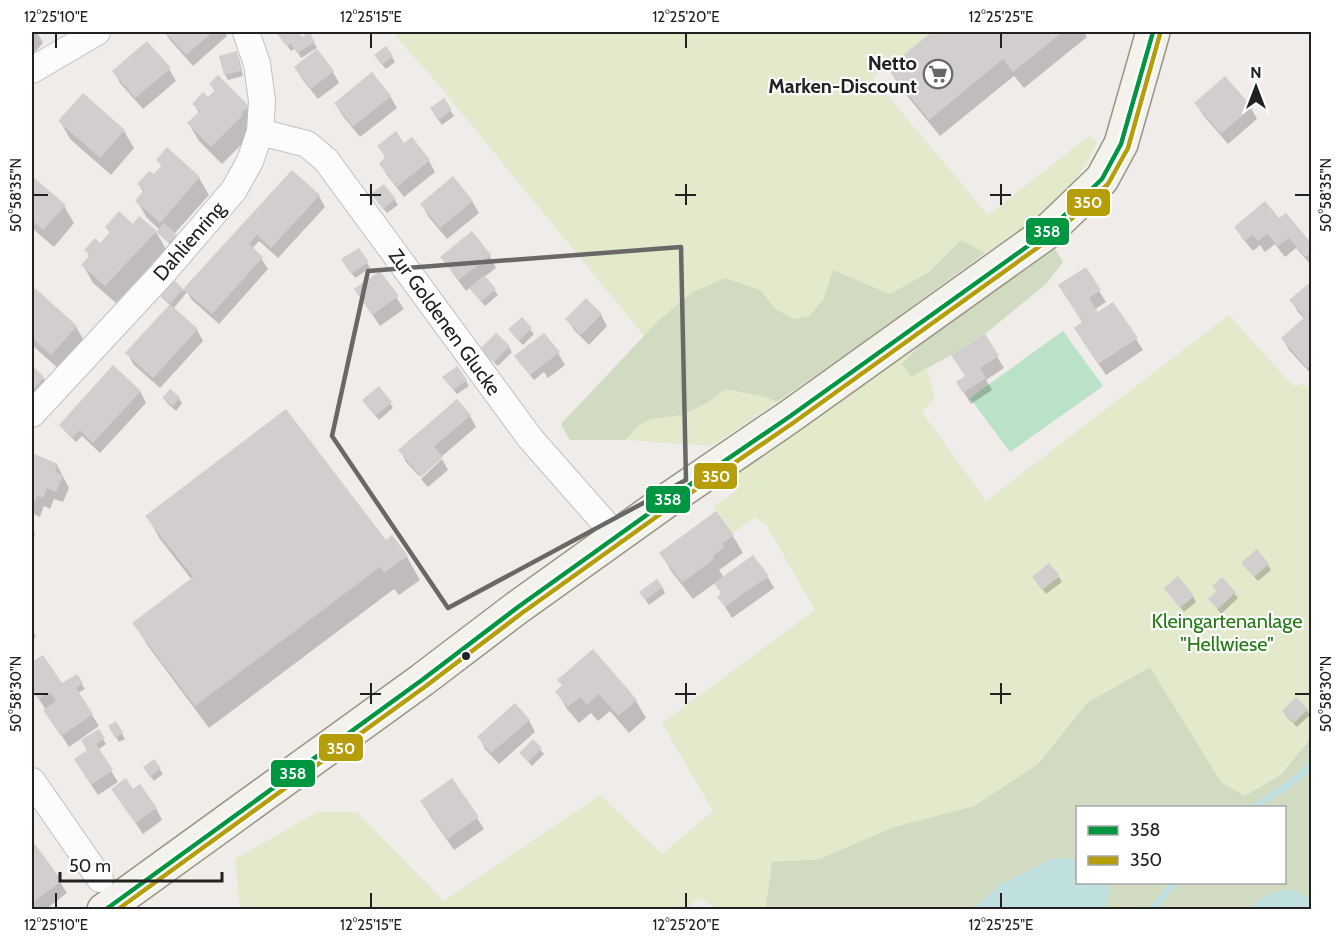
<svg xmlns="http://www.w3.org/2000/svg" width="1343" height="941" viewBox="0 0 1343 941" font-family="Cabin,sans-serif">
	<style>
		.grass { fill: #e3e9cb }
		.forest { fill: #d1dbc1 }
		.pitch { fill: #b9e2c6 }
		.water { fill: #c0e0df }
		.shadow { fill: #0003 }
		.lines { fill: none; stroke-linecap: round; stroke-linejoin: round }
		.stream { stroke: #c0e0df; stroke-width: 7 }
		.building { fill: #d2cecd }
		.street-casing { stroke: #c2c1c0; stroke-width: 28 }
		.secondary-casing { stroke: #999583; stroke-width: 36 }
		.street { stroke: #fdfcfc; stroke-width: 26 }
		.secondary { stroke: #f3f2ed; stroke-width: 33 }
		.bus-1-casing { stroke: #fff; stroke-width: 9 }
		.bus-2-casing { stroke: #fff; stroke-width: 9 }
		.bus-1 { stroke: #009641; stroke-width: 4.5 }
		.bus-2 { stroke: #b69d0a; stroke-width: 4.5 }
		.marked { fill: none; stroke: #696867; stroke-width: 4.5; stroke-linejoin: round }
		.ticks { fill: none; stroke: #212121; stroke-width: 2 }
		.bus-dot { fill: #212121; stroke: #fff; stroke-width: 2 }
		.labels { text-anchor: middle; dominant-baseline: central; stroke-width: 4.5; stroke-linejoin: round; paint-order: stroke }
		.poi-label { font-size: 20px; font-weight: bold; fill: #212121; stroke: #fff; text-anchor: end }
		.street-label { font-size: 20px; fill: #212121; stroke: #fff }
		.park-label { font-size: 20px; fill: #247b14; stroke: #fff }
		.line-badge { stroke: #fff; stroke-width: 2 }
		.badge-label { font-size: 16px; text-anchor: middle; font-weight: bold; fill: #fff }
		.neatline { fill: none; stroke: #212121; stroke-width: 2 }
		.ticks-label { font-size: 15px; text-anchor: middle; fill: #212121 }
	</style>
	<rect width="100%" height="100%" fill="#efecea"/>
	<g class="grass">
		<path d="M392,32h540l-45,36 -15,9 116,138 101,-79 8,6c-4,8 -8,17 -13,25 -24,39 -61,62 -99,86l-24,-13 -32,32 -39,22 -57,-24 -10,30 -14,16 -16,3 -17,-10 -16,-19 -102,31 -14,15 -212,-259z"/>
		<polygon points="1229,315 1293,386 1304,384 1311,393 1311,738 1279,775 1245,796 1221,782 1150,667 1087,703 1038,764 974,806 894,827 820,859 772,862 765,909 719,909 698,898 685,910 240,909 235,859 318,812 357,812 444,901 600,795 662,854 713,811 662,723 815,610 767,526 755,517 733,533 713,507 734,492 726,481 926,339 911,377 927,368 935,398 922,412 986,501"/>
		<polygon points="725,389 765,397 777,402 718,442 710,446 626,440 638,426 651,419 683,415 707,403"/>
	</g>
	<g class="forest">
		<polygon points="961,240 985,253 858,346 777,402 765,397 725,389 707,403 683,415 651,419 638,426 626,440 570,440 561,424 658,321 693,292 725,278 760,290 776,309 793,319 809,316 823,300 833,270 890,294 929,272"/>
		<polygon points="1055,249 1063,262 1046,284 985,334 951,355 911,377 902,364 926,339"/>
		<polygon points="1150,667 1221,782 1245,796 1280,775 1311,738 1311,908 1307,896 1269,894 1247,909 1105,909 1110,889 1105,883 1284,882 1284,808 1078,808 1077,859 1053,858 1001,884 973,909 765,910 772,862 820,859 894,827 974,806 1038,764 1087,703"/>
	</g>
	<polygon class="pitch" points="1063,331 1103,386 1010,452 970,398"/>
	<g class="water">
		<polygon points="1053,858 1077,859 1078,882 1105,883 1111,889 1105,909 973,909 1001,884"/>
		<polygon points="1289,889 1307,896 1311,909 1247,909 1269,894"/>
	</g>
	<g class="shadow">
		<polygon points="32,32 37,32 43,43 32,55"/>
		<polygon points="165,32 225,32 227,36 193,66 170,40"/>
		<polygon points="278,32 297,32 302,39 310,34 308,32 314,32 310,36 317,48 301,58 295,48 291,51"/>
		<polygon points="934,32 1084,32 1087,37 1024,88 1014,76 940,136 899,86 889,68"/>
		<polygon points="236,53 239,58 243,76 228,80 225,75"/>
		<polygon points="392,57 395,62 386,69 379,61"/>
		<polygon points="296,68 333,72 339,83 318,99 302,79"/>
		<polygon points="169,69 176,81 143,109 120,83 114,71"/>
		<polygon points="211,84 247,107 257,124 252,134 222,164 199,141 189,124 199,113 194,104 208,100 215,92"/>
		<polygon points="390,96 397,108 360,137 342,115 336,104"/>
		<polygon points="443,100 454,116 442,125 434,114"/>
		<polygon points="1196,103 1251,108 1257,119 1228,144 1203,115"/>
		<polygon points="60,121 124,131 134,148 111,175 70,139"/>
		<polygon points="411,139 429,161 435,172 404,197 387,175 380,164 386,159 379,146 404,145"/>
		<polygon points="158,160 199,178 209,195 174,234 179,241 173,247 157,232 160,230 147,218 137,201 144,193 139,185 154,176 162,167"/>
		<polygon points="32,178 64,206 74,223 54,247 32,228"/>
		<polygon points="319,196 325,207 278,258 259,241 252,249 261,258 268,269 219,324 192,300 187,292 173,309 197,330 203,341 160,388 134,365 127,353 171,306 163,299 160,294 172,280 184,291 243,224"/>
		<polygon points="376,200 395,200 398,205 387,213"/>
		<polygon points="472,201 479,213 447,239 428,216 422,204"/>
		<polygon points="1279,220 1312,246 1312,266 1296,248 1285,257 1275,244 1265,252 1260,245 1253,251 1242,238 1236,227"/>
		<polygon points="133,226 156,232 166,249 116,303 93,283 83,265 90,258 86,250 100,245 110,234 107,227"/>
		<polygon points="472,234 490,256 496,268 484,277 498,295 485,306 470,288 466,291 449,268 442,257"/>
		<polygon points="367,263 370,268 355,278 346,265"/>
		<polygon points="1085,269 1106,302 1094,310 1136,339 1143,350 1106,375 1082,340"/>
		<polygon points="380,273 404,309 380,326 356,290"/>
		<polygon points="1312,283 1312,375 1289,350 1283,338 1305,319 1298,312 1291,300"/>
		<polygon points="35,290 76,327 86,344 62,372 32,345 32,294"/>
		<polygon points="601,315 607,326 589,345 574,330 567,319"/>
		<polygon points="522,319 534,334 523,345 513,335"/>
		<polygon points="544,335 558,353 565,365 548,378 544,372 534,380 519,362"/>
		<polygon points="984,336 1004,368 986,380 992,390 971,404 958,383 966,377"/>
		<polygon points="509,347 512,352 498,366 485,354 482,349"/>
		<polygon points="33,368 43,377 46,383 33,397 32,394 32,370"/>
		<polygon points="466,381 469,386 457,394 447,382"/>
		<polygon points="140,391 146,403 100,453 82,436 76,442 64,430 61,425"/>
		<polygon points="164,398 179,398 182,403 176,411 167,403"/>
		<polygon points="390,403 393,408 379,420 367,406"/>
		<polygon points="470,416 476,427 419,476 406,462 400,450"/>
		<polygon points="32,455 57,465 69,488 63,502 54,499 50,509 44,506 40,517 32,513"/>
		<polygon points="442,459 448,470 428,487 421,479"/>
		<polygon points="147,516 385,542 391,537 407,557 420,580 399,595 394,589 209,728 148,646 134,623 192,580 160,539"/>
		<polygon points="32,528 35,534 32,543"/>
		<polygon points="733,536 743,553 719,570 724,578 767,576 774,588 732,618 719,597 722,594 715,583 693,599 671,571 661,553"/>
		<polygon points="1268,565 1271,570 1258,581 1246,568"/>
		<polygon points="1059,577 1062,582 1046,594 1037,582"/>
		<polygon points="1222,579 1238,598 1221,614 1210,599 1218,593 1214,586"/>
		<polygon points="662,587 665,593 649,605 644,598"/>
		<polygon points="1169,593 1193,597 1196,602 1184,612"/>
		<polygon points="32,629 36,637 32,640"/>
		<polygon points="593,651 636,701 646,718 629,733 610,711 598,721 591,713 579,723 567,709 557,692"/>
		<polygon points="43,657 62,686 76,676 85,689 78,693 99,726 69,747 32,688 32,664"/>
		<polygon points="1307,710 1310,715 1297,727 1286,716 1283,711"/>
		<polygon points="529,720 535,732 499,764 485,749 479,737"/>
		<polygon points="116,723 125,739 119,742 110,727"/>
		<polygon points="98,731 106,744 98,750 118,782 98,795 82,771 89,751"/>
		<polygon points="533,741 544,754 532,766 521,753"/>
		<polygon points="154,761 163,774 154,781 148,773"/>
		<polygon points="113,790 133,791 156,808 162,820 143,834"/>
		<polygon points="428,813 477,818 484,829 454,850"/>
		<polygon points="32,842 60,882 67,893 45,910 32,910"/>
	</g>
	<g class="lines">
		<g class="stream">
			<polyline points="1253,808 1301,776 1312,764"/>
			<polyline points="1152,910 1175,882"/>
		</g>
	</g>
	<g class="building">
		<polygon points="165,32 213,32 186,55"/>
		<polygon points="276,32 299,32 302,37 309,32 315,42 297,53 291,44 286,46"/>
		<polygon points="932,32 1063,32 1013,72 1003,59 929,120 887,68"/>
		<polygon points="147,41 171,68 135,98 112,71"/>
		<polygon points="386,46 393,56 382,65 374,55"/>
		<polygon points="317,49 334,71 311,89 294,67"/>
		<polygon points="237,51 241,71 224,75 219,56"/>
		<polygon points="372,72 391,96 353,127 334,103"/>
		<polygon points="218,75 249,106 241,113 243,115 211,147 187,123 200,111 192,104 203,92 208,97 215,90 209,84"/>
		<polygon points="1225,76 1252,107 1221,134 1194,103"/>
		<polygon points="83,93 125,130 100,158 58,121"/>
		<polygon points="444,98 452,110 438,120 430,108"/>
		<polygon points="396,131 404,143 412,137 430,160 397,187 379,163 386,157 377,146"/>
		<polygon points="167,147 200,177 160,223 135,201 144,190 137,184 149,171 154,174 162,165 156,160"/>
		<polygon points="292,170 320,195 271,248 257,235 249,244 263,257 212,314 183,289 170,304 198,329 153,378 125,353 170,304 158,294 172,278 183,289"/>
		<polygon points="32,176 66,205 43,230 32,220"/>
		<polygon points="453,176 473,201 440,228 420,204"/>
		<polygon points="384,184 396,199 383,209 371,194"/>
		<polygon points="1265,201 1279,218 1286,213 1312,244 1312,252 1305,257 1289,238 1278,246 1267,234 1258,241 1253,235 1245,241 1234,227"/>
		<polygon points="119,211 133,224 139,216 157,231 105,286 81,265 90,255 84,250 95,238 100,243 110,232 105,227"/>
		<polygon points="164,223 177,235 169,243 157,231"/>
		<polygon points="472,231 491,255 459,280 440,257"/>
		<polygon points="359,248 369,262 351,274 341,259"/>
		<polygon points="1086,267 1101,290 1089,298 1098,312 1113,302 1138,338 1098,364 1074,328 1082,322 1058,285"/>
		<polygon points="380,271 399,296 372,315 354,289"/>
		<polygon points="484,275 496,289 481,302 469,288"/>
		<polygon points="1312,281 1312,364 1307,368 1281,338 1305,317 1289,300"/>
		<polygon points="35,288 77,326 51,355 32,338 32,292"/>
		<polygon points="586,298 602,314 581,335 565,319"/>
		<polygon points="522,317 532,328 519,341 508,329"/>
		<polygon points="496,333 510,346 494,362 480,349"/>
		<polygon points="544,333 560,352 530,375 514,356"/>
		<polygon points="985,334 999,356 980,368 986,378 963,393 956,382 965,376 951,355"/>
		<polygon points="113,365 141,391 93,443 80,430 72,438 59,425"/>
		<polygon points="33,366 44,377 32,391 32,368"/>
		<polygon points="457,366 467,380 453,390 442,377"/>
		<polygon points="379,386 392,402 375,416 362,400"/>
		<polygon points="170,389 180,397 173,406 162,398"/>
		<polygon points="457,399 471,415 434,447 443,457 421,477 398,450"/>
		<polygon points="286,409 386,540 392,535 408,556 384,573 380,567 195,706 132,623 193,577 145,516"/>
		<polygon points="32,453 58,464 55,472 63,475 56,492 47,488 43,498 37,496 33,506 32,506"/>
		<polygon points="716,511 734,535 722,544 725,547 713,556 714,559 682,583 659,553"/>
		<polygon points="1257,549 1269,564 1254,577 1241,563"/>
		<polygon points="753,555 769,576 725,607 717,597 721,593 714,583"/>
		<polygon points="1049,563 1060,576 1042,590 1032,577"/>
		<polygon points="1178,576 1194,596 1180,608 1164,588"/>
		<polygon points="1222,577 1236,592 1218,609 1208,599 1217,591 1212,586"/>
		<polygon points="657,579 663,587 645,600 639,592"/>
		<polygon points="593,649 637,700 618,716 599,694 587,705 580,697 568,707 555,692 562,685 557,680"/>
		<polygon points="43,655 62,683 77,674 83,683 76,688 93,714 61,736 43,710 56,701 50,692 38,699 32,689 32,662"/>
		<polygon points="1296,697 1308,709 1294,723 1282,711"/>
		<polygon points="515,703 530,720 491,753 477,737"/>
		<polygon points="116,721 123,733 115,738 108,726"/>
		<polygon points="99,729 105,738 96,744 113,770 91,785 74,759 87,750 81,740"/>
		<polygon points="533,739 542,748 528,762 519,753"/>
		<polygon points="154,759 161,768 150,777 143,767"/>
		<polygon points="126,778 133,789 140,784 157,808 135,823 111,789"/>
		<polygon points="452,778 479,817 447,839 420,801"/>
		<polygon points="32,840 62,881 32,903"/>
	</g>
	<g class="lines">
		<g class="street-casing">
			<g id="street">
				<polyline points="32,70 97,32"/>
				<polyline points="260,132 307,144 326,160 530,438 617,537"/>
				<polyline points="32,414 162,274 234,190 250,161 260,132 262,101 257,64 246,32"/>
				<polyline points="32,781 100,879"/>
			</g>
		</g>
		<g class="secondary-casing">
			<polyline id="secondary" points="104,910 422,680 518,607 669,499 789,417 1046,233 1102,179 1121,144 1153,32"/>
		</g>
		<use href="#street" class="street"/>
		<use href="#secondary" class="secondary"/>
		<g class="bus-1-casing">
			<polyline id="bus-1" points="105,910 422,680 518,607 669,499 789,417 1046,233 1102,179 1121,144 1153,32"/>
		</g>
		<g class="bus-2-casing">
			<polyline id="bus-2" points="117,910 426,686 522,613 673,505 793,423 1051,238 1108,184 1128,148 1160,34"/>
		</g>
		<use href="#bus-1" class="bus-1"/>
		<use href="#bus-2" class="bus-2"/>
	</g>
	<path class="marked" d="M681,247l5,233 -238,128 -116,-172 36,-165z"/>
	<path class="ticks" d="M56,33v15M371,33v15M686,33v15M1001,33v15M371,184v21M686,184v21M1001,184v21M33,195h15M360,195h21M675,195h21M990,195h21M1295,195h15M371,683v21M686,683v21M1001,683v21M33,694h15M360,694h21M675,694h21M990,694h21M1295,694h15M56,893v15M371,893v15M686,893v15M1001,893v15"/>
	<defs>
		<g id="supermarket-ring" transform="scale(1.5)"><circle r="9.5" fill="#fff" stroke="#696867" stroke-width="1.5"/><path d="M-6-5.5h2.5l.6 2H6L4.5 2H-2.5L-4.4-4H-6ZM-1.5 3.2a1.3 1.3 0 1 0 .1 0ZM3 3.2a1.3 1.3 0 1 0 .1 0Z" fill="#696867"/></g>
	</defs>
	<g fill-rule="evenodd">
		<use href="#supermarket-ring" x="938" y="74"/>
	</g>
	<circle class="bus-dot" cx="466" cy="656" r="5"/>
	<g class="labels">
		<g class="poi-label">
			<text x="917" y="63">Netto<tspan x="917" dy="23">Marken-Discount</tspan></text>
		</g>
		<g class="street-label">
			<text transform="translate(189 241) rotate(-49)">Dahlienring</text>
			<text transform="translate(445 322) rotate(54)">Zur Goldenen Glucke</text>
		</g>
		<g class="park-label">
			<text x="1227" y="621">Kleingartenanlage<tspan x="1227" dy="23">"Hellwiese"</tspan></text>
		</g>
	</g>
	<g class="line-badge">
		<rect x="1066" y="188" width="45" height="29" rx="6" fill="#b69d0a"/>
		<rect x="1025" y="217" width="45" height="29" rx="6" fill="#009641"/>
		<rect x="693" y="462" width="45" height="28" rx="6" fill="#b69d0a"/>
		<rect x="645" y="485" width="46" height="29" rx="6" fill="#009641"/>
		<rect x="318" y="733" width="46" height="29" rx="6" fill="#b69d0a"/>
		<rect x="270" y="759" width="46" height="29" rx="6" fill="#009641"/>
	</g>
	<g class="badge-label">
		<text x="1088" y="208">350</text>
		<text x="1047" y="237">358</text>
		<text x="716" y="482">350</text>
		<text x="668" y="505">358</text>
		<text x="341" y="754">350</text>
		<text x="293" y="779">358</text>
	</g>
	<rect width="1343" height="941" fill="none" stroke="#ffffff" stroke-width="66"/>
	<rect x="1076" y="806" width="210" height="78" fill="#ffffff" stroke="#a6a6a6" stroke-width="1.5"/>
	<rect x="1088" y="826" width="30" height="9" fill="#009641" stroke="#a6a6a6" stroke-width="1.5"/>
	<text x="1130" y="836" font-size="18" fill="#212121">358</text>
	<rect x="1088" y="856" width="30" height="9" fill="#b69d0a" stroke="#a6a6a6" stroke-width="1.5"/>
	<text x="1130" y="866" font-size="18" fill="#212121">350</text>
	<g transform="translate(1256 87)" stroke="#ffffff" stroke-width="4.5" paint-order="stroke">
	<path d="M0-4.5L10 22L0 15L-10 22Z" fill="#212121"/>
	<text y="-9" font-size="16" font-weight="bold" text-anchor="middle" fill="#212121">N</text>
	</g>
	<path d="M60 872v9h162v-9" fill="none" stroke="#212121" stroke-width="3"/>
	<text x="69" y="872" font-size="18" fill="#212121" stroke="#ffffff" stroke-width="4.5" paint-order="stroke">50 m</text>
	<rect x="33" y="33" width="1277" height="875" class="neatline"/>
	<g class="ticks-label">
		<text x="56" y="22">12°25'10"E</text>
		<text x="371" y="22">12°25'15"E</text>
		<text x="686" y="22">12°25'20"E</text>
		<text x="1001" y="22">12°25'25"E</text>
		<text transform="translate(16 195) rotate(-90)" y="5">50°58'35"N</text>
		<text transform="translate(1326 195) rotate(-90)" y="5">50°58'35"N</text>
		<text transform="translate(16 694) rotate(-90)" y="5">50°58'30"N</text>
		<text transform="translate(1326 694) rotate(-90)" y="5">50°58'30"N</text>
		<text x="56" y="930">12°25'10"E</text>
		<text x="371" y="930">12°25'15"E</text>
		<text x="686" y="930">12°25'20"E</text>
		<text x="1001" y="930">12°25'25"E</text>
	</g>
</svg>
